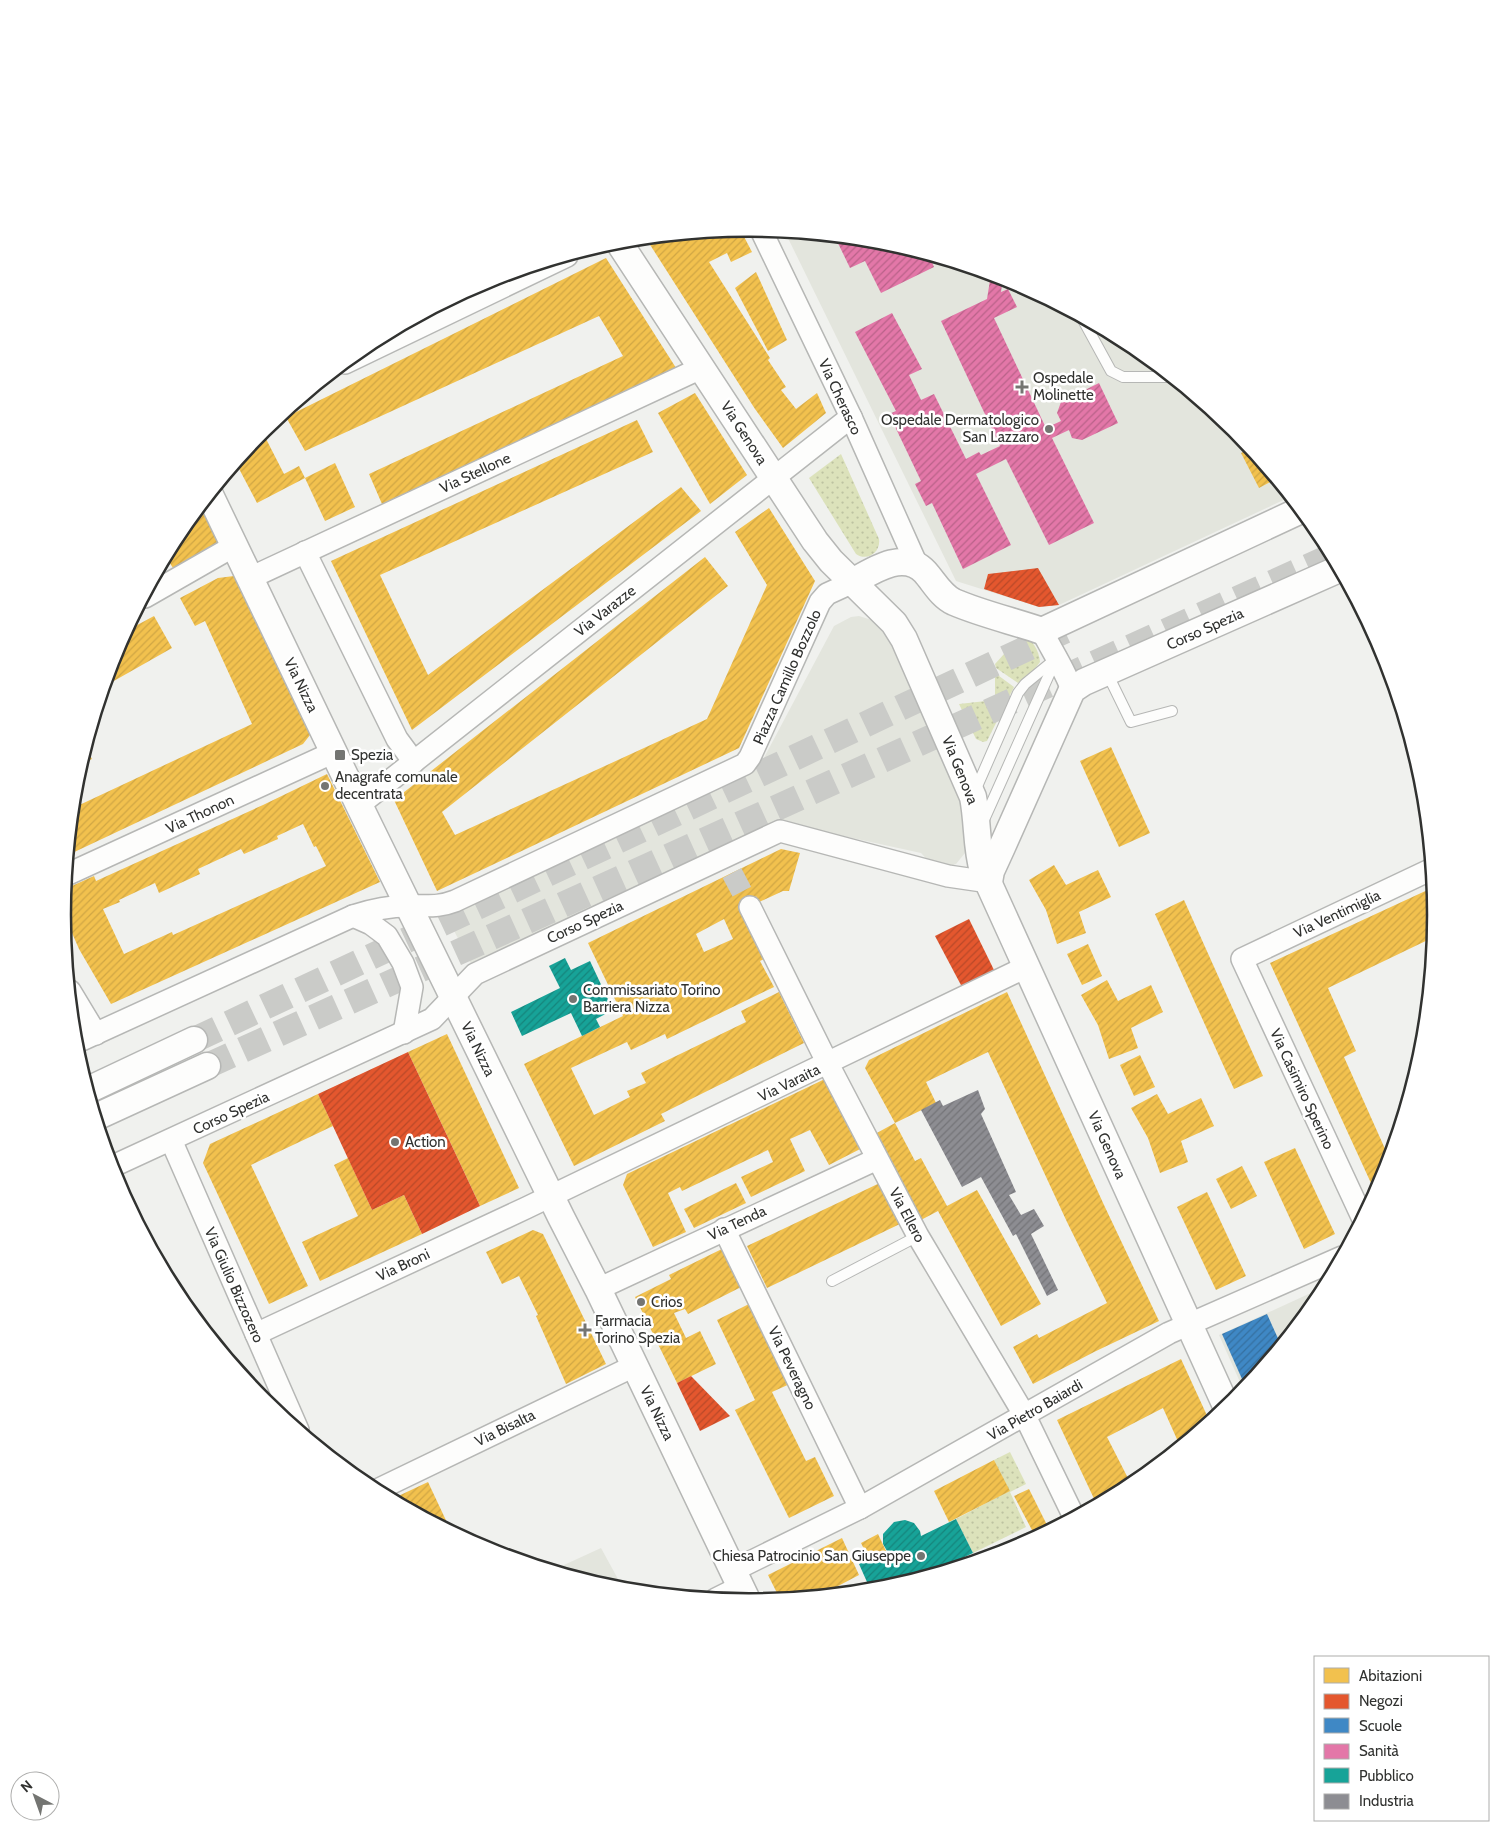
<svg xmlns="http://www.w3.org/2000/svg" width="1499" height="1831" viewBox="0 0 1499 1831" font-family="Cabin,sans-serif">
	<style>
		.built { fill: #e3e5dd }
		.grass { fill: url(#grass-dots) }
		.homes { fill: url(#homes-hatch); fill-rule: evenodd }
		.shops { fill: url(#shops-hatch) }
		.schools { fill: url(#schools-hatch) }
		.health { fill: url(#health-hatch) }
		.public { fill: url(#public-hatch) }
		.industry { fill: url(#industry-hatch) }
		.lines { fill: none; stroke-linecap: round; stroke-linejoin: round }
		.minor-tunnel { stroke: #cacbc8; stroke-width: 21; stroke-dasharray: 21 11; stroke-linecap: butt }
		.tertiary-tunnel { stroke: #cacbc8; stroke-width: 26; stroke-dasharray: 26 13; stroke-linecap: butt }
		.service-casing { stroke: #b6b7b5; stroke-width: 12 }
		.minor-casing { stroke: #b6b7b5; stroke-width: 24 }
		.tertiary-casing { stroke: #b6b7b5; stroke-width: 29 }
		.service { stroke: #fdfdfc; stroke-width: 10 }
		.minor { stroke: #fdfdfc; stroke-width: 21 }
		.tertiary { stroke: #fdfdfc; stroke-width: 26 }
		.poi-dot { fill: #747572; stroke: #fff; stroke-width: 2 }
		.labels { text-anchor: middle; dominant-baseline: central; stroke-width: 5; stroke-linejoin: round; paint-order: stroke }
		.poi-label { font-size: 15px; fill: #313230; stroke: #fff; text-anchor: start }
		.street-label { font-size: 15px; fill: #313230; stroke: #fff }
		.rim { fill: none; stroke: #313230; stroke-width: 2.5 }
	</style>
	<defs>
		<pattern id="grass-dots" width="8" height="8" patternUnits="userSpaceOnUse" patternTransform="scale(1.25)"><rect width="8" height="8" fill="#dce2bb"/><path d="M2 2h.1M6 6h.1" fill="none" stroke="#bdc2a1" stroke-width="1.8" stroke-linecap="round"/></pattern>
		<pattern id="homes-hatch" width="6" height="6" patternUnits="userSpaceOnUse" patternTransform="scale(1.25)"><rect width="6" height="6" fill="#f2c14e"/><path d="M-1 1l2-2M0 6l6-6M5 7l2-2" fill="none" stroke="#d0a644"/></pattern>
		<pattern id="shops-hatch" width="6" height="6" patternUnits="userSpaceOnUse" patternTransform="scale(1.25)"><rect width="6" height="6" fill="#e4572e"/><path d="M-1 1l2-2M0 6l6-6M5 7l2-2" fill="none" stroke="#b94928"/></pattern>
		<pattern id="schools-hatch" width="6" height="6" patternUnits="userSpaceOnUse" patternTransform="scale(1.25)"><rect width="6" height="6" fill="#3f88c5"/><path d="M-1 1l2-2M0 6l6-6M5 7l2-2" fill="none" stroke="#3570a0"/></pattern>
		<pattern id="health-hatch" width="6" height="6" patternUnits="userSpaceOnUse" patternTransform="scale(1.25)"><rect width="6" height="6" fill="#e377a8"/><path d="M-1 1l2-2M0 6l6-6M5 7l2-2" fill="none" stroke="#b96289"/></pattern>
		<pattern id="public-hatch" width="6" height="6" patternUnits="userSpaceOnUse" patternTransform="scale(1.25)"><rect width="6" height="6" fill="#17a398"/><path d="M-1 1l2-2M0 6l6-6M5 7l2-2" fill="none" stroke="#15857c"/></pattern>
		<pattern id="industry-hatch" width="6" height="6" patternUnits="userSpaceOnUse" patternTransform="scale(1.25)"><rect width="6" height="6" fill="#8d8d92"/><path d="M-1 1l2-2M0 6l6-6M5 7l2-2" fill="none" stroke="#747478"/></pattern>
	</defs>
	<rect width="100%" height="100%" fill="#f0f1ee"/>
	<g class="built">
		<polygon points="785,232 884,242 1013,281 1131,344 1235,430 1290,497 1059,605 1039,607 956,581"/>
		<polygon points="859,616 875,621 892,640 961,801 967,842 965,853 956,864 950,866 933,866 921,853 784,823 471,964 445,913 758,769 834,626 851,617"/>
		<polygon points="1326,1286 1321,1297 1244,1391 1219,1335"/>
		<polygon points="601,1548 624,1590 615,1589 553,1570"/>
	</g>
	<g class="grass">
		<path d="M841,454l38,85c2,13 -12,23 -23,15l-47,-76z"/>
		<path d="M1022,634c10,5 17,16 18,28l-9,12 -13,9 -22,-15 -1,-4z"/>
		<polygon points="995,673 1014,687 987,741 983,742 976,739 959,704 995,700"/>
		<polygon points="1010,1452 1026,1484 1010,1492 1026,1527 973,1553 956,1519 1009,1491 994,1460"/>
	</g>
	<g class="homes">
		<polygon points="740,229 752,252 731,262 727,253 709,262 770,358 768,360 786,387 781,390 796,409 817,393 826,413 783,448 755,409 647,240 653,238"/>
		<polygon points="606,258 678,371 382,504 369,474 623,356 599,316 305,451 286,417"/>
		<polygon points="756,272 787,340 768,351 735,288"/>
		<polygon points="695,393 747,475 710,504 658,413"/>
		<polygon points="637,420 653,452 380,575 428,675 681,487 701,511 412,730 331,561"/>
		<polygon points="262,431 284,474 299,466 305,478 257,503 236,463"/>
		<polygon points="1251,448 1276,479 1259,488 1241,453"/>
		<polygon points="335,463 355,507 325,521 305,478"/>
		<polygon points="201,506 219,543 173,568 166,557 178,534"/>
		<polygon points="769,508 815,581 739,748 437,891 394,800 705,557 728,586 442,812 455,835 707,719 767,585 735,532"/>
		<polygon points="234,576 310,735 303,744 68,855 73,808 252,724 205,621 195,626 180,598 218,578"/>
		<polygon points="154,616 172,648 105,686 115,652 126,631"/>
		<polygon points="1111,747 1150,833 1119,847 1080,761"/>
		<polygon points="86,748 92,759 81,764 82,759"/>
		<path d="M327,774l53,108 -269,122 -32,-55 -10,-23 -5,2 -1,-13 2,-26 29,-13 2,5 167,-76zM303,824l11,23 2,-1 10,20 -153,69 -1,-3 -48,22 -21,-45 17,-7 -1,-2 36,-17 4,10 41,-19 -2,-5 43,-20 3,5 34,-15 -1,-3z"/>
		<path d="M781,849l19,4 -11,38h-6l-37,17 22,49 -8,4 14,26 -107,52 -2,-5 -34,16 -4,-8 -56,26 23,47 36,-18 -3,-6 19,-8 -5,-10 105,-51 -5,-11 38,-19 25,51 -143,71 4,7 -91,45 -50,-102 99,-48 -35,-73zM724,919l9,20 -29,13 -8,-18z"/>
		<polygon points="1054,865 1066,885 1098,870 1111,897 1079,912 1086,933 1057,944 1046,910 1029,880"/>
		<polygon points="1434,887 1436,916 1434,937 1328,988 1356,1051 1344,1057 1390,1160 1384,1179 1376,1194 1270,963"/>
		<polygon points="1184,900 1263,1076 1234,1089 1155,914"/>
		<polygon points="1088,944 1102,976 1082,985 1067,954"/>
		<polygon points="1107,980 1118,1001 1151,985 1163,1012 1131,1028 1138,1048 1109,1059 1098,1025 1081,995"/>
		<polygon points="1007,992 1104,1205 1159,1321 1094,1352 1033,1384 1013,1347 1037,1334 1039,1338 1107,1303 1067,1222 988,1052 926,1082 936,1103 895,1123 915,1161 921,1158 947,1206 977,1190 1041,1304 1001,1326 938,1211 919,1221 875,1134 895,1123 865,1068 869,1060"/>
		<polygon points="447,1034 519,1188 480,1206 408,1052"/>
		<polygon points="1140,1055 1155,1087 1134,1096 1120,1065"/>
		<polygon points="829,1077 866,1146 829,1165 810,1130 790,1139 805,1171 751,1197 741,1177 773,1162 768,1150 682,1191 680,1187 668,1193 686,1232 653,1247 623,1185 627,1174"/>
		<polygon points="318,1094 333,1126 251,1165 308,1286 269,1304 203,1163 210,1144"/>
		<polygon points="1157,1094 1168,1114 1201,1098 1214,1126 1181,1141 1188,1162 1160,1173 1148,1138 1131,1108"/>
		<polygon points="1295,1148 1335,1234 1304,1249 1264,1162"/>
		<polygon points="348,1158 372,1210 404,1195 422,1234 320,1281 302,1242 358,1216 334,1165"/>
		<polygon points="1242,1166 1257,1196 1231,1209 1216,1179"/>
		<polygon points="884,1181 904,1222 767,1288 747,1246"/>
		<polygon points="736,1183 746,1203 694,1228 684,1209"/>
		<polygon points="1207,1192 1246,1276 1216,1290 1177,1207"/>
		<polygon points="533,1230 543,1234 606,1364 566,1384 536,1316 538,1315 519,1276 502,1284 486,1252"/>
		<polygon points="728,1246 747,1284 688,1314 685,1309 674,1313 686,1338 700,1331 716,1364 677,1383 635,1297 671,1279 669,1275"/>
		<polygon points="753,1302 792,1383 772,1392 806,1461 815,1457 834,1496 789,1518 735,1410 755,1400 717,1320"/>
		<polygon points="1181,1359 1210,1422 1180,1446 1163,1408 1107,1437 1132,1486 1097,1505 1057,1420"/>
		<polygon points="994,1460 1010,1491 949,1522 934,1491"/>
		<polygon points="428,1482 451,1531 392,1499"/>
		<polygon points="1029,1489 1047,1525 1033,1532 1014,1496"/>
		<polygon points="878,1534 886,1551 869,1559 861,1543"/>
		<polygon points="842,1538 859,1575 819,1596 780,1599 768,1575"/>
	</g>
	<g class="shops">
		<polygon points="1038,568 1059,605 1039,607 984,589 988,574"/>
		<polygon points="969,919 994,970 962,987 935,936"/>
		<polygon points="408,1052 480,1206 422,1234 404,1195 372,1210 318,1094"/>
		<polygon points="691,1376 730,1416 700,1431 677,1383"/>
	</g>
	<g class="schools">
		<polygon points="1324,1291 1321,1297 1316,1302 1314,1296"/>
		<polygon points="1267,1314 1281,1345 1246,1388 1222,1334"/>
	</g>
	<g class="health">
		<polygon points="835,237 884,242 929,255 934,267 881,293 865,261 850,268"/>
		<polygon points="991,274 1003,278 1001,292 1008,289 1017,307 994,318 1046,428 1061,421 1057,413 1061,402 1099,383 1118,423 1082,440 1072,438 1069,430 1052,438 1094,523 1049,545 1006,459 976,474 1011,545 963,569 932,503 926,506 915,484 921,481 889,414 896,411 855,332 892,313 922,369 909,375 921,400 934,394 966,459 979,452 981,455 1000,446 941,321 987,299"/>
	</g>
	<g class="public">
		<polygon points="565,958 571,970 590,961 613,1010 596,1019 600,1027 582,1036 571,1013 522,1036 511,1012 560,988 549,966"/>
		<polygon points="956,1519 973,1553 952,1563 954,1568 883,1589 871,1591 859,1564 887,1551 883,1544 883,1534 894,1522 905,1520 914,1523 920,1531 921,1536"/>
	</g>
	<polygon class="industry" points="978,1090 985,1109 981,1114 1016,1192 1009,1195 1021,1215 1034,1209 1044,1226 1031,1234 1058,1290 1047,1296 1016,1234 1013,1236 981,1177 962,1187 921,1110 940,1100 943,1106"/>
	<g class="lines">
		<polyline class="minor-tunnel" points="732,873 750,907"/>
		<g class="tertiary-tunnel">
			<polyline points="194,1040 1068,629"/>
			<polyline points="207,1066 1332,556"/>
		</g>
		<g class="service-casing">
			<g id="service">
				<polyline points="1082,318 1111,371 1123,377 1172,377"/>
				<polyline points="1107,673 1131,722 1172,711"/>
				<polyline points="975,791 1018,693 1025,684 1053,661"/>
				<polyline points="983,822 1056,659"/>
				<polyline points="832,1281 918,1236"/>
			</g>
		</g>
		<g class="minor-casing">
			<g id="minor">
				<polyline points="761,230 851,417 917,565"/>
				<polyline points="345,363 567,256"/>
				<polyline points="305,552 397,739 414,762"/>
				<polyline points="250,578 701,368"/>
				<polyline points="145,597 234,546"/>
				<path d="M1042,631c10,20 23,39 30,59"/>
				<polyline points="359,805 851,417"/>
				<polyline points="66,875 334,752"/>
				<polyline points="750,907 828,1064 918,1236 1025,1416 1074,1517"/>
				<polyline points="353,916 371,924 387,936 403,963 412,987 404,1033"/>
				<polyline points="70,991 96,1034"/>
				<path d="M75,1043l278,-127c18,-6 35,-10 55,-10 18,-1 29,2 47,-5l290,-137 5,-7 70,-155 7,-8 24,-11"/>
				<polyline points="171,1140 298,1430"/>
				<polyline points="111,1167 432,1019 475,974 780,831 948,876 989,882"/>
				<polyline points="1363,1219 1242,959 1432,869"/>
				<polyline points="724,1229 860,1508"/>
				<polyline points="598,1289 877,1159"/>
				<polyline points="256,1334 526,1208 1026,967"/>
				<polyline points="375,1491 634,1366"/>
				<polyline points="732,1571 860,1508 1169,1333 1342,1257"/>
				<polyline points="716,1599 740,1587"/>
			</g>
		</g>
		<g class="tertiary-casing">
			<g id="tertiary">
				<path d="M618,241l197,300 16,20 63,62 10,16 69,158c5,25 3,50 10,74l244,537"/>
				<polyline points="210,495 359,805 561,1217 598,1289 748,1602"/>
				<path d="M851,583c21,-12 53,-34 74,-11 9,10 16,24 29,30 28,12 59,19 88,29l259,-121"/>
				<polyline points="989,882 991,871 1002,847 1072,690 1084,682 1339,569"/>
				<polyline points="88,1090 194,1040"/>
				<polyline points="96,1117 207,1066"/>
			</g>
		</g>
		<use href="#service" class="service"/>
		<use href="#minor" class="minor"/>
		<use href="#tertiary" class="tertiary"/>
	</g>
	<g class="poi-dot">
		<path d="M1019.5 379.5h5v5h5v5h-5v5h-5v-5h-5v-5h5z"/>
		<circle cx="1049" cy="429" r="5"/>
		<rect x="334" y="749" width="12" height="12" rx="2.5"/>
		<circle cx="325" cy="786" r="5"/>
		<circle cx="573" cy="999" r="5"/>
		<circle cx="395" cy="1142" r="5"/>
		<circle cx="641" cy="1302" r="5"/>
		<path d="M582.5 1322.5h5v5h5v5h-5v5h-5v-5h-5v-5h5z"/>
		<circle cx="921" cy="1556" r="5"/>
	</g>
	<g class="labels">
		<g class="poi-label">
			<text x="1033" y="378">Ospedale<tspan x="1033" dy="17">Molinette</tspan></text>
			<text x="1039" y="420" text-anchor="end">Ospedale Dermatologico<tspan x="1039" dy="17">San Lazzaro</tspan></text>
			<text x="351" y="755">Spezia</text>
			<text x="335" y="777">Anagrafe comunale<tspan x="335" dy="17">decentrata</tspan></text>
			<text x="583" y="990">Commissariato Torino<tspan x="583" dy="17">Barriera Nizza</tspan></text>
			<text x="405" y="1142">Action</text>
			<text x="651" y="1302">Crios</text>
			<text x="595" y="1321">Farmacia<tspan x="595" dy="17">Torino Spezia</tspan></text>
			<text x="911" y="1556" text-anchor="end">Chiesa Patrocinio San Giuseppe</text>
		</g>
		<g class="street-label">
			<text transform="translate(840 397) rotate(65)">Via Cherasco</text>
			<text transform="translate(744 433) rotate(57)">Via Genova</text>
			<text transform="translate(475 473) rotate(-25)">Via Stellone</text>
			<text transform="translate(605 611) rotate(-38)">Via Varazze</text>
			<text transform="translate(1205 629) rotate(-24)">Corso Spezia</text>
			<text transform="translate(787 677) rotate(-66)">Piazza Camillo Bozzolo</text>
			<text transform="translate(301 685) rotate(64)">Via Nizza</text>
			<text transform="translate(960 770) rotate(68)">Via Genova</text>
			<text transform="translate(200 814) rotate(-25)">Via Thonon</text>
			<text transform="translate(1337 914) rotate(-25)">Via Ventimiglia</text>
			<text transform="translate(585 922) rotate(-25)">Corso Spezia</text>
			<text transform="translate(478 1049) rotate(64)">Via Nizza</text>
			<text transform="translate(789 1083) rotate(-26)">Via Varaita</text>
			<text transform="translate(1302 1089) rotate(65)">Via Casimiro Sperino</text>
			<text transform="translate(231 1113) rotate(-25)">Corso Spezia</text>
			<text transform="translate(1107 1145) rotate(66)">Via Genova</text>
			<text transform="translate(907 1215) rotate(62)">Via Ellero</text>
			<text transform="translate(737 1223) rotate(-25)">Via Tenda</text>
			<text transform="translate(403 1265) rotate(-25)">Via Broni</text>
			<text transform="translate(234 1285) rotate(66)">Via Giulio Bizzozero</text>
			<text transform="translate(792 1368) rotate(64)">Via Peveragno</text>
			<text transform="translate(1035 1410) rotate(-30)">Via Pietro Baiardi</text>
			<text transform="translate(657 1413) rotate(64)">Via Nizza</text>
			<text transform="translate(505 1428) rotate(-26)">Via Bisalta</text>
		</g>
	</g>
	<path d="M0 0H1499V1831H0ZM71 915a678 678 0 1 1 1356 0a678 678 0 1 1-1356 0Z" fill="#fff" fill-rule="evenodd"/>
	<path class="rim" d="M71 915a678 678 0 1 1 1356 0a678 678 0 1 1-1356 0Z"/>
	<rect x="1314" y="1656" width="175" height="165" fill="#ffffff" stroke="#adadac"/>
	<rect x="1324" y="1668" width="25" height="15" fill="#f2c14e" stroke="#adadac"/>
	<text x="1359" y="1681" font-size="15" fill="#313230">Abitazioni</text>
	<rect x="1324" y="1694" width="25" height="15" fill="#e4572e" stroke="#adadac"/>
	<text x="1359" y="1706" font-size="15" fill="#313230">Negozi</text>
	<rect x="1324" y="1718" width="25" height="15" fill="#3f88c5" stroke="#adadac"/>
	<text x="1359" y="1731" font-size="15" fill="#313230">Scuole</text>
	<rect x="1324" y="1744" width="25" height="15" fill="#e377a8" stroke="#adadac"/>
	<text x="1359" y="1756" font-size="15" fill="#313230">Sanità</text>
	<rect x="1324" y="1768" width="25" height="15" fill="#17a398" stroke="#adadac"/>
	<text x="1359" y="1781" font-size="15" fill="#313230">Pubblico</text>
	<rect x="1324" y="1794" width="25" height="15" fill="#8d8d92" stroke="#adadac"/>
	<text x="1359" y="1806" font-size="15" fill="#313230">Industria</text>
	<g transform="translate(35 1796) rotate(319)"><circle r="24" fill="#ffffff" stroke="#adadac"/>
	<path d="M0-4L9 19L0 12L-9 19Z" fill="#747572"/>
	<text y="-8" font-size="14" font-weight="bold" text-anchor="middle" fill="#313230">N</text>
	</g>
</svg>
